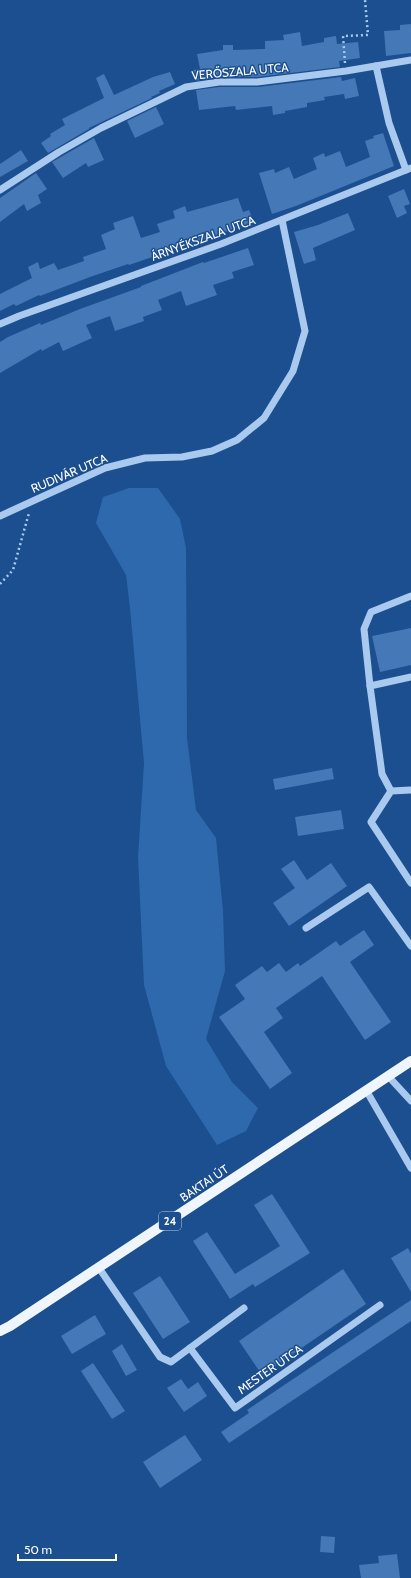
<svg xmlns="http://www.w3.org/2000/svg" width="411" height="1578" viewBox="0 0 411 1578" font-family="Cabin,sans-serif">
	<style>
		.green { fill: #2e69ad }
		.building { fill: #4478b7 }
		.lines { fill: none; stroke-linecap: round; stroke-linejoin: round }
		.path { stroke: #a9c9ee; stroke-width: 2.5; stroke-dasharray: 2 3; stroke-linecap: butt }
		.minor { stroke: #a9c9ee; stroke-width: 7 }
		.major { stroke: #f0f6ff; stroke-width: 10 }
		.labels { text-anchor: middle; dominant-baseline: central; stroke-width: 3; stroke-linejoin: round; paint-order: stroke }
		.shield { fill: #1b4f8f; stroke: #bbcadd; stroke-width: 1 }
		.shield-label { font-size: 11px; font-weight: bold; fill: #fff }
		.street-label { font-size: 12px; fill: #fff; stroke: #1b4f8f }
	</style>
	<rect width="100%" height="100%" fill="#1b4f8f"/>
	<polygon class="green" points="129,488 158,488 180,519 186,548 187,738 196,810 216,838 223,911 225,971 206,1039 232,1082 258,1108 246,1131 217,1145 166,1066 144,985 138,857 144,763 130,608 126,575 96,523 103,497"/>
	<g class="building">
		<polygon points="411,24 411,53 386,56 384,31 400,30 400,25"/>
		<polygon points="300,32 302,46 324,42 324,38 336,36 337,44 358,42 360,58 339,61 340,67 257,77 219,77 195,81 193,70 200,69 197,54 223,50 223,45 233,45 233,50 265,49 265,41 284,40 283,35"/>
		<polygon points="170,72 175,84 159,91 160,93 151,97 152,98 89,128 89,129 48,153 41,143 51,136 50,134 65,125 62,119 104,98 96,78 104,74 114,95 153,77"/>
		<polygon points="341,77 342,81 355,78 359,96 345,99 344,94 324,97 325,100 307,103 307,107 285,111 285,113 273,115 272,106 236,110 235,106 199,110 196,90 219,87 258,87"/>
		<polygon points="156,107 164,124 135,138 127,121"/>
		<polygon points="383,133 394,166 296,206 272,214 259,173 274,169 275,173 289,167 294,179 317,169 313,158 324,153 325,157 340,151 346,167 370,157 365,141 374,138 373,136"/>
		<polygon points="94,138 104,160 88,167 86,163 63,178 52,162"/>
		<polygon points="21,150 28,161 0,177 0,164"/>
		<polygon points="36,173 47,189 38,195 41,203 27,211 24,204 0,222 0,198"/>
		<polygon points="404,189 410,204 404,206 407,213 397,218 388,196"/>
		<polygon points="238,198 243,212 249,210 254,222 129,265 128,264 90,277 40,296 39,295 16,306 14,304 0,311 0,294 32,278 28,267 38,262 40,269 54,263 58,270 84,261 83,257 106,249 101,235 115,229 113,223 133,216 141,238 160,232 157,224 175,218 173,211 185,206 187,212"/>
		<polygon points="348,213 355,230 313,248 316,260 304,264 294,232 318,225"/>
		<polygon points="248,248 254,265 232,272 234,278 213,285 217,295 186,306 181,291 158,300 162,310 143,317 144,321 115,331 110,316 86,325 92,338 63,351 59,342 42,351 41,349 0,373 0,342 8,337 40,323 41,325 80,309 141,287 141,286 203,262 204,263"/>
		<polygon points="411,628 411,665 380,672 372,636"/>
		<polygon points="332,768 334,779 275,790 273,779"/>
		<polygon points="341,810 344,829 298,836 295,817"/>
		<polygon points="294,860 307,880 331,863 347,886 289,926 273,903 295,888 281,869"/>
		<polygon points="364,930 374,945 350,962 391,1022 365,1040 322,976 276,1008 283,1018 264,1032 292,1073 270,1089 219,1017 245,999 235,985 262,966 267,972 279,963 286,972 298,963 300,966 336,941 340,946"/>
		<polygon points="272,1194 310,1253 255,1287 253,1284 230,1299 193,1241 207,1232 235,1274 280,1246 254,1205"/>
		<polygon points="408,1248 411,1254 411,1292 391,1258"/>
		<polygon points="343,1269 366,1304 262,1375 239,1341"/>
		<polygon points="160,1276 190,1322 163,1339 133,1293"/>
		<polygon points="411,1300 411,1321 229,1443 221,1432 249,1413 247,1410"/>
		<polygon points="95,1315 106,1334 72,1354 61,1336"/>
		<polygon points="122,1344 137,1370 126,1376 112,1351"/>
		<polygon points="93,1363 125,1411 112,1419 81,1371"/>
		<polygon points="181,1379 188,1389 198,1382 207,1396 184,1412 167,1388"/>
		<polygon points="185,1435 202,1460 160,1488 143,1462"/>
		<polygon points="321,1536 335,1537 334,1553 320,1552"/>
		<polygon points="397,1554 400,1578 361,1578 359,1565 379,1563 378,1556"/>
	</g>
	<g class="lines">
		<g class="path">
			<polyline points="345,63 343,36 368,35 365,0"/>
			<polyline points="0,584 13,570 29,513"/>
		</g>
		<g class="minor">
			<polyline points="376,66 389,123 406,170"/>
			<polyline points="0,190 59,152 101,128 186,87 219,82 257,82 346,71 411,60"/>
			<polyline points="0,324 19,316 221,244 411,168"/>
			<polyline points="0,516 105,468 145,458 182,457 212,451 237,440 264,418 293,371 305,331 282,220"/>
			<polyline points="370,686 364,629 371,612 411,596"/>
			<polyline points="411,790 391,791 371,822 411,883"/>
			<polyline points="391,791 382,774 370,686 411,677"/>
			<polyline points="306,928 369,887 411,946"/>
			<polyline points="388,1076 411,1101"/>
			<polyline points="366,1090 411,1168"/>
			<polyline points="99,1268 160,1357 171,1362 244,1308"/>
			<polyline points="190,1348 235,1408 380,1305"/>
		</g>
		<polyline class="major" points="0,1331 10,1326 411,1061"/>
	</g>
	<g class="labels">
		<rect class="shield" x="159" y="1212" width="22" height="18" rx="3"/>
		<g class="shield-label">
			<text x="170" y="1221">24</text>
		</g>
		<g class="street-label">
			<text transform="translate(240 71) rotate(-5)">VERŐSZALA UTCA</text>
			<text transform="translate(203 238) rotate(-20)">ÁRNYÉKSZALA UTCA</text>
			<text transform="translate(69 473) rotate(-23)">RUDIVÁR UTCA</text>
			<text transform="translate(204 1183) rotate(-34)">BAKTAI ÚT</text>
			<text transform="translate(270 1369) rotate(-35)">MESTER UTCA</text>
		</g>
	</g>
	<path d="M18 1554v6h98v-6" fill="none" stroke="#ffffff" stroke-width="2"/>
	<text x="24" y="1554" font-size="12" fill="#ffffff" stroke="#1b4f8f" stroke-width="3" paint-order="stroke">50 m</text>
</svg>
